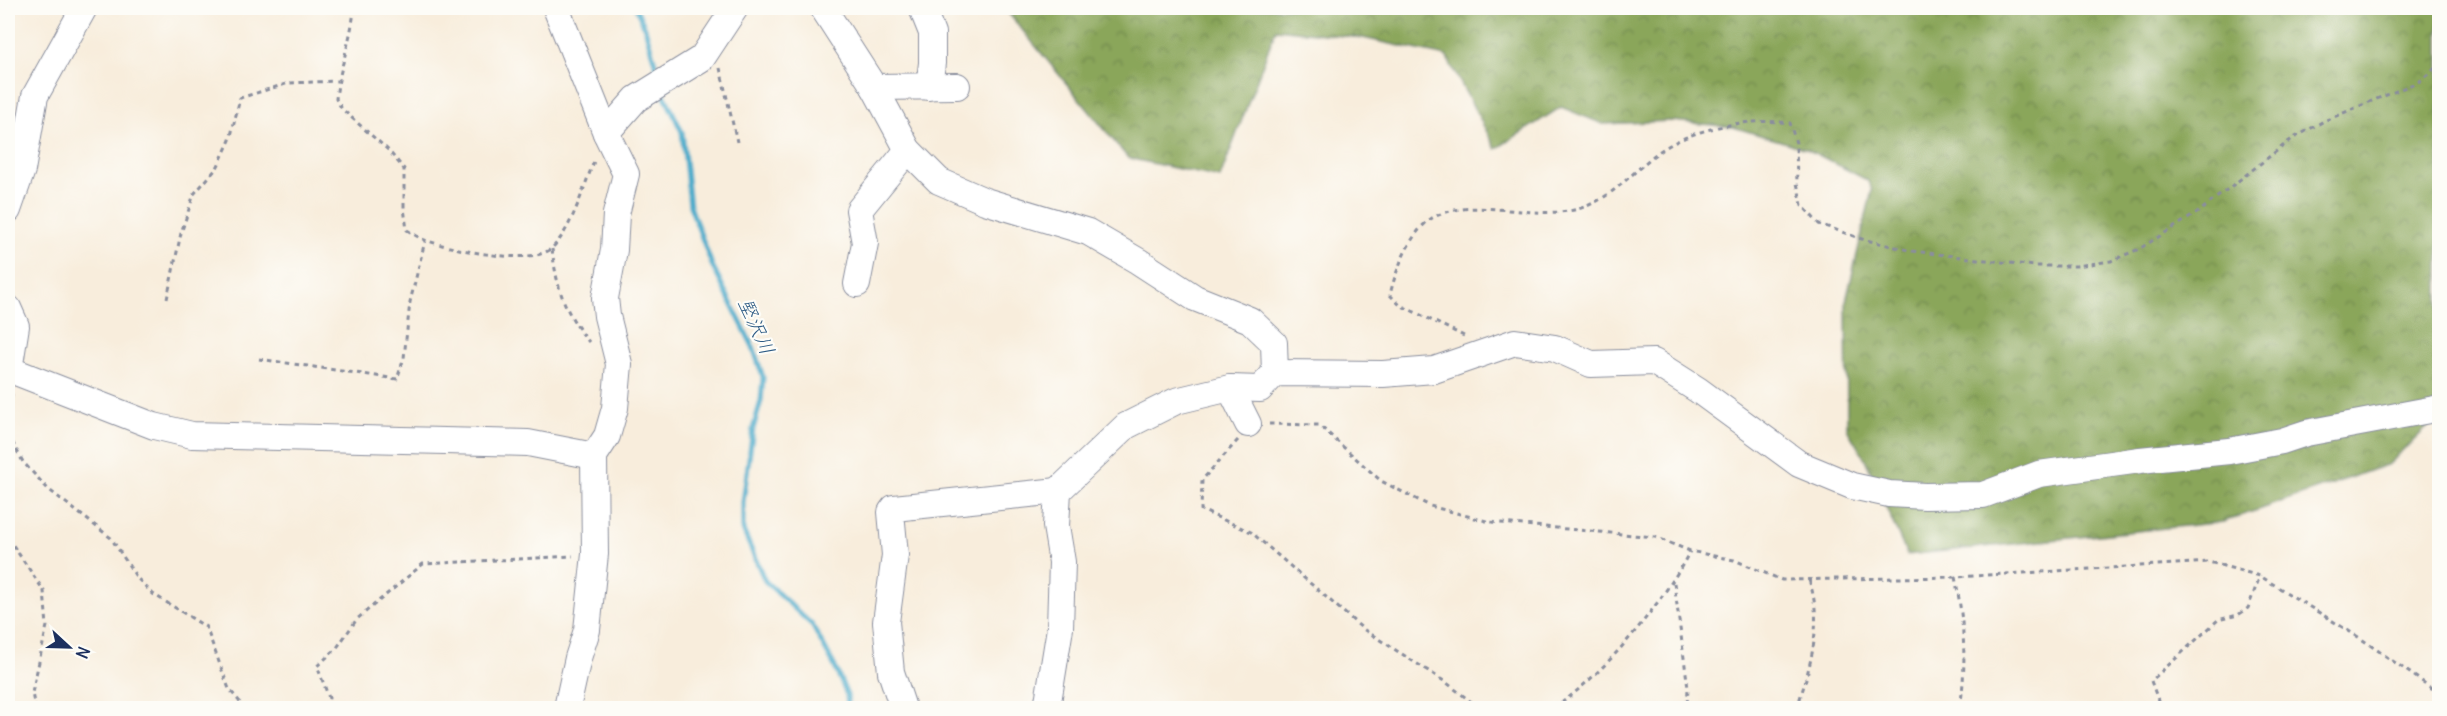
<svg xmlns="http://www.w3.org/2000/svg" width="2447" height="716" viewBox="0 0 2447 716" font-family="Delius,'Klee One',sans-serif">
	<style>
		.forest { fill: url(#forest-crowns); stroke: #526a5c; stroke-width: 1.5 }
		.lines { fill: none; stroke-linecap: round; stroke-linejoin: round }
		.stream { stroke: #4cabca; stroke-width: 5 }
		.minor-casing { stroke: #8a8e9d; stroke-width: 28 }
		.path { stroke: #8a8e9d; stroke-width: 3; stroke-dasharray: 4.5 4.5; stroke-linecap: butt }
		.minor { stroke: #fff; stroke-width: 26 }
		.labels { text-anchor: middle; dominant-baseline: central; stroke-width: 4.5; stroke-linejoin: round; paint-order: stroke }
		.water-label { font-size: 20px; font-style: italic; fill: #2c5a84; stroke: #fdfcf7 }
	</style>
	<defs>
		<pattern id="forest-crowns" width="20" height="18" patternUnits="userSpaceOnUse" patternTransform="scale(1.5)"><rect width="20" height="18" fill="#8aa65a"/><path d="M2 6a3 3 0 1 1 6 0M12 15a3 3 0 1 1 6 0" fill="none" stroke="#70884e"/></pattern>
	</defs>
	<rect width="100%" height="100%" fill="#fdfcf7"/>
	<filter id="ink" filterUnits="userSpaceOnUse"><feTurbulence type="fractalNoise" baseFrequency=".0167" numOctaves="2"/><feDisplacementMap in="SourceGraphic" scale="12" xChannelSelector="R" yChannelSelector="G"/><feConvolveMatrix kernelMatrix="1 2 1 2 8 2 1 2 1" color-interpolation-filters="sRGB"/></filter>
	<filter id="wash" filterUnits="userSpaceOnUse"><feTurbulence type="fractalNoise" baseFrequency=".008" numOctaves="4" result="noise"/><feDisplacementMap in="SourceGraphic" scale="24" xChannelSelector="R" yChannelSelector="G"/><feGaussianBlur stdDeviation="1.35" result="paint"/><feColorMatrix in="noise" values="0 0 0 0 0 0 0 0 0 0 0 0 0 0 0 0 0 1.4 0 .05"/><feComposite in="paint" operator="in"/></filter>
	<g filter="url(#wash)">
		<rect width="100%" height="100%" fill="#f8eddc"/>
		<polygon class="forest" points="1004,8 2439,8 2439,416 2389,464 2223,522 1907,555 1865,459 1847,429 1846,301 1872,190 1867,180 1807,149 1733,127 1672,121 1603,124 1561,107 1496,149 1446,56 1363,38 1276,29 1220,178 1128,158"/>
		<g class="lines">
			<g class="stream">
				<polyline points="636,8 645,28 659,77"/>
				<polyline points="663,92 682,132 690,206 712,265 753,347 763,377 761,401 753,429 743,502 743,530 765,581 812,625 834,665 847,695 848,708"/>
			</g>
		</g>
	</g>
	<g filter="url(#ink)">
		<g class="lines">
			<g class="minor-casing">
				<g id="minor">
					<polyline points="556,8 606,133 626,174 616,214 614,250 605,298 607,316 619,364 615,408 607,436 594,456 595,554 587,630 578,658 567,708"/>
					<polyline points="823,8 874,87 908,150 939,181 985,201 1088,232 1138,261 1195,298 1250,320 1274,343 1275,373"/>
					<polyline points="922,8 932,33 932,63 929,87"/>
					<polyline points="874,87 957,86"/>
					<polyline points="606,133 636,99 702,58 735,8"/>
					<polyline points="8,210 22,170 35,96 84,8"/>
					<polyline points="857,284 865,243 859,210 908,150"/>
					<polyline points="8,308 16,326 9,370"/>
					<polyline points="8,369 154,426 192,435 528,443 594,456"/>
					<polyline points="1230,388 1248,424"/>
					<polyline points="903,708 891,672 886,622 895,555 891,512 894,508 1058,491"/>
					<polyline points="1047,708 1060,628 1062,562 1056,526 1058,491 1126,426 1176,401 1230,388 1260,389 1275,373 1383,374 1434,370 1515,342 1555,348 1591,364 1654,362 1698,390 1799,464 1852,486 1889,494 1925,496 1983,495 2039,474 2140,460 2229,451 2282,441 2306,433 2440,408"/>
				</g>
			</g>
			<g class="path">
				<path d="M354,8c-2,31 -15,60 -18,91l6,10 46,41 16,19v39l3,22c7,4 13,9 21,11 25,8 105,27 125,6 20,-20 31,-62 42,-88"/>
				<polyline points="720,68 737,142"/>
				<path d="M552,249c5,39 11,61 37,93"/>
				<polyline points="167,299 181,233 194,194 217,168 230,140 240,98 289,83 337,81"/>
				<path d="M1464,336l-64,-31 -10,-10c5,-23 21,-66 44,-78 42,-21 98,4 144,-8 31,-9 50,-32 74,-52 34,-28 95,-40 138,-34l6,20 1,40 5,22 17,19 43,15 50,12 123,15h41l35,-5 28,-12 58,-36 95,-74 32,-18 96,-40 20,-17"/>
				<polyline points="259,359 397,379 404,358 410,302 425,241"/>
				<polyline points="1269,424 1319,425 1381,481 1430,506 1490,522 1655,537 1690,551 1734,560 1782,580 1955,577 2209,562 2260,576 2360,638 2440,694"/>
				<polyline points="8,425 12,394"/>
				<polyline points="8,434 23,462 48,489 111,538 137,578 153,594 206,627 229,689 245,708"/>
				<polyline points="1238,440 1202,480 1201,510 1251,532 1363,629 1447,683 1479,708"/>
				<polyline points="8,538 44,591 47,626 32,693 35,708"/>
				<path d="M1955,577c9,44 12,87 5,131"/>
				<polyline points="1674,583 1688,688 1687,708"/>
				<polyline points="327,708 329,698 317,666 336,649 357,619 423,564 573,556"/>
				<path d="M1554,708c49,-32 109,-105 136,-157"/>
				<path d="M1797,708c13,-41 27,-85 12,-128"/>
				<polyline points="2166,708 2158,700 2151,681 2218,620 2238,615 2248,608 2260,576"/>
				<polyline points="2435,708 2440,694"/>
			</g>
			<use href="#minor" class="minor"/>
		</g>
	</g>
	<g class="labels">
		<g class="water-label">
			<text transform="translate(757 326) rotate(66)">堅沢川</text>
		</g>
	</g>
	<rect width="2447" height="716" fill="none" stroke="#fdfcf7" stroke-width="30"/>
	<g transform="translate(69 647) rotate(112)" stroke="#fdfcf7" stroke-width="4.5" paint-order="stroke">
	<path d="M0-4.5L10 22L0 15L-10 22Z" fill="#1b2f5e"/>
	<text y="-9" font-size="16" font-weight="bold" text-anchor="middle" fill="#1b2f5e">N</text>
	</g>
</svg>
